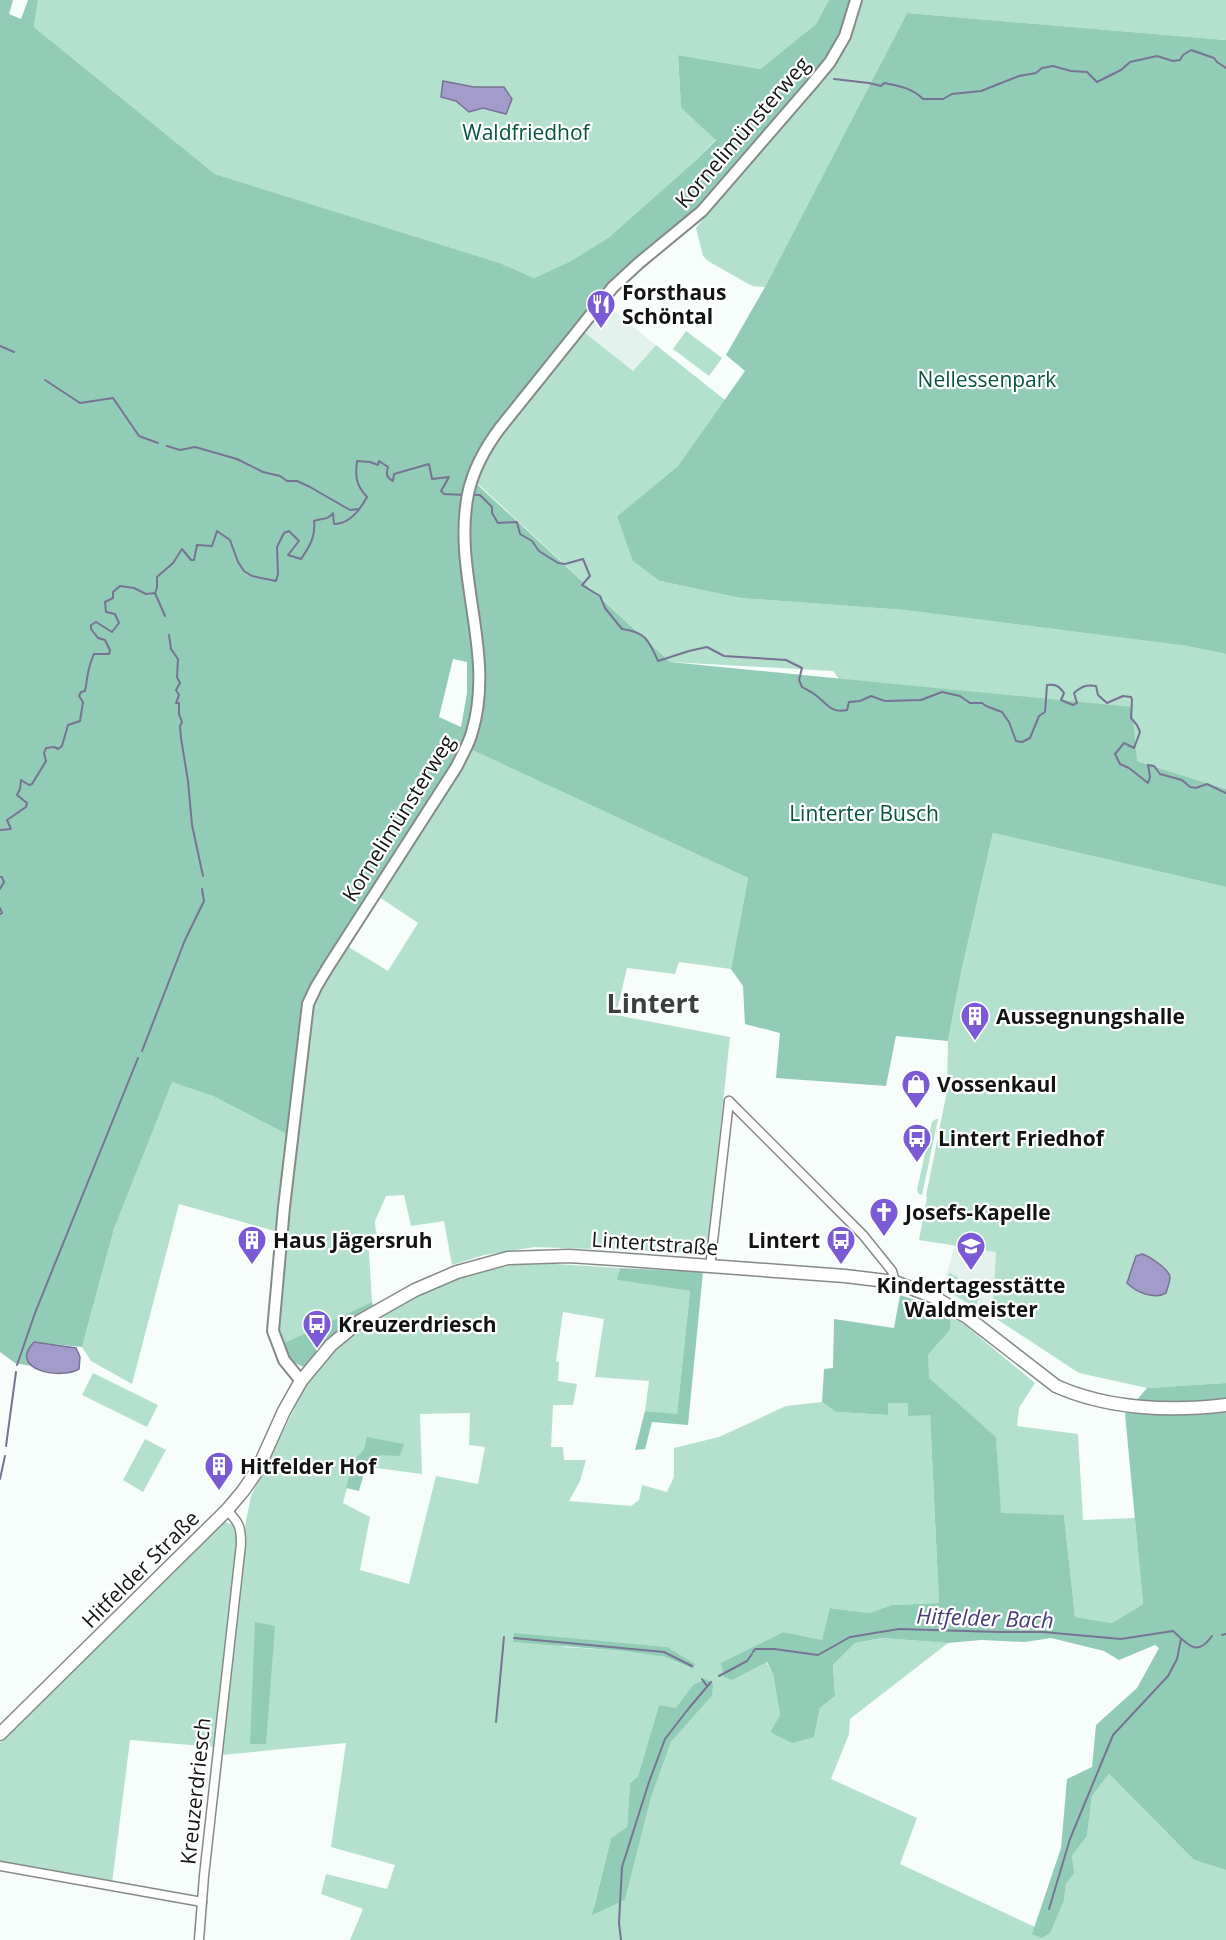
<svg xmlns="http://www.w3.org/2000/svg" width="1226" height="1940" viewBox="0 0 1226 1940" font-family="'Open Sans',sans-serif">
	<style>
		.built { fill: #e4f2ed }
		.green { fill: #b3e1ce; fill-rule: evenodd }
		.forest { fill: #93ccb6; fill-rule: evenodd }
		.water { fill: #a39ccb; stroke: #787394; stroke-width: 1.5 }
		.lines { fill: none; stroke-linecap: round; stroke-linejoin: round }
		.stream { stroke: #787394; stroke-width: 2 }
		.minor-casing { stroke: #858a88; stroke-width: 11 }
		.tertiary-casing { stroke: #858a88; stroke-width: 14 }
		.secondary-casing { stroke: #858a88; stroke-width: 15 }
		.minor { stroke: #fff; stroke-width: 8 }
		.tertiary { stroke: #fff; stroke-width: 10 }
		.secondary { stroke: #fff; stroke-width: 12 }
		.labels { text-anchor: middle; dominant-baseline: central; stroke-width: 4.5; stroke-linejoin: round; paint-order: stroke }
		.park-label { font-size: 21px; fill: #065440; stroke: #fff }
		.street-label { font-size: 21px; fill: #121413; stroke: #fff }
		.poi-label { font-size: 21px; font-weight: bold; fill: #121413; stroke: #fff; text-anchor: start }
		.water-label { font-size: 22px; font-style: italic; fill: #483c77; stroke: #fff }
		.district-label { font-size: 27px; font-weight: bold; fill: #3b403e; stroke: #fff }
	</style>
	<rect width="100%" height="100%" fill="#f7fdfb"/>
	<g class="built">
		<polygon points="606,305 656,345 633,371 584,332"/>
		<polygon points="955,1245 996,1251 992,1316 984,1315 942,1290"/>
	</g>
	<g class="green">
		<polygon points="38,0 829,0 816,24 760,69 678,55 681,108 716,139 695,161 608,238 569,262 534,278 500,263 215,174 34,27"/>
		<path d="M862,0h364v40l-319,-27 -142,274 -13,-1 -44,-25 -5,-5 -7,-28c24,-30 49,-59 74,-88 38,-42 82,-81 92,-140z"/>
		<polygon points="686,331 722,358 709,376 673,349"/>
		<polygon points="584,332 633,371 656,345 725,400 678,466 617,516 660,581 740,598 904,610 1187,646 1226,654 1226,789 1137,761 850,693 833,671 670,662 476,482 484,461 496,440"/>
		<polygon points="470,749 748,878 731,969 679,962 675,974 627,968 616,1015 730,1037 707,1253 535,1247 484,1255 452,1265 444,1221 411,1226 404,1195 386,1196 375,1221 376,1234 368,1236 372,1302 284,1343 279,1330 284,1247 310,1014 320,988 347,946 388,971 418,923 379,897"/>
		<polygon points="993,833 1226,887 1226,1383 1147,1388 1079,1373 992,1316 996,1252 919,1240 927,1197 926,1196 947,1091 948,1041 962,968"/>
		<polygon points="172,1081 213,1096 290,1136 278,1232 179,1204 132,1384 91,1361 82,1347 114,1229"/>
		<polygon points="936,1119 938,1119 922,1195 919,1194 917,1190 932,1122"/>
		<path d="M523,1262l97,6 -2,12 72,11 -13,124 -32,-4 4,-30 -54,-4 9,-58 -41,-7 -7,49 3,1 -1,19 19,3 -4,21h-20l-2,42h12l1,13h22l-6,21 -11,20 62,5 8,-6 3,-15 25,7 7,-15v-29l45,-11 67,-31 36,-4 14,10 52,3 -1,-12h21l22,12 9,188 -47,2 -23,8 -38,-5 -9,32 -38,-8 -18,30 7,12 7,41 -10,17 44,5 6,-29 15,-12 -2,-31 22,-22 27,-5 66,5 -98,76 -1,15 -18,45 86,39 -17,46 135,63 -3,7 32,-34 2,-16 7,-11 -1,-17 15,-20 5,-40 17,-22 85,86 32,10v70h-876l13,-31 -42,-15 5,-20 61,15 8,-24 -64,-18 15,-104 -125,12 24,-229 6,-30 56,-113 20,-25 21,-19 38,-28 43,-21 26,-10zM470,1413l-1,32 16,2 -7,37 -42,-8 -27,108 -49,-14 10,-53 -27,-14 11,-43 10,-11 16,6 -4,13 46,6 -2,-60zM514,1634l152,13 26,22 -27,-12 -42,-6 -58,-4zM693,1685l19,11 -41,46 -20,56 -26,102 -31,6 17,-68 16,-11 3,-44 8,-7 21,-71 17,4z"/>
		<polygon points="949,1273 958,1277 956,1283 982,1294 975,1307 946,1290"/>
		<polygon points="950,1315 966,1326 1035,1383 1019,1408 1017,1426 1078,1434 1083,1520 1135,1518 1143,1604 1112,1623 1075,1617 1064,1515 1000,1514 996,1437 928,1379 928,1355 950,1330"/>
		<polygon points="93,1373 158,1405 147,1427 82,1395"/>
		<polygon points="145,1439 166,1450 143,1492 123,1480"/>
		<polygon points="225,1522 236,1526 237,1535 215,1747 130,1740 112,1883 0,1862 0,1743"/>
	</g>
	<g class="forest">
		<path d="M0,0h13l-4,14 12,5 7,-19h10l-4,27 181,147 285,89 34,15 35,-16 39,-24 87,-77 21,-21 -35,-32 -3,-53 82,14 56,-45 13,-24h22l-10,33 -15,27 -107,129 -111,100 -62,73 -57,74 -13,19 -8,21 202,186 462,45 5,54 89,28v98l-233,-54 -31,135 -14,73 -52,-5 -10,50 -110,-8 4,-45 -35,-9 -2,-38 -12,-17 17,-91 -278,-129 -157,237 -23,150 -77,-40 -41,-14 -58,147 -32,118 -48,-5 -7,17 4,7 -16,-3 -15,-11zM453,659l14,3v31l-6,34 -22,-10z"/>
		<polygon points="907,13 1226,40 1226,654 1187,646 904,610 740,598 660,581 633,561 617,516 678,466 745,371 726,355 765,287"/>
		<polygon points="620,1268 703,1272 688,1425 652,1422 645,1449 635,1450 645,1411 677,1414 690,1291 617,1280"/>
		<polygon points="900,1295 924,1303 950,1315 950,1330 928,1355 929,1378 996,1437 1001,1513 1064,1515 1075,1617 1112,1623 1143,1604 1125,1414 1147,1388 1226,1383 1226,1870 1194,1860 1109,1774 1092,1796 1087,1836 1072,1856 1074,1873 1066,1884 1064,1900 1050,1933 1042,1938 1032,1934 1061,1848 1067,1779 1092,1767 1096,1725 1137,1688 1159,1648 1155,1645 1119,1660 1104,1651 1051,1638 1025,1642 981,1640 948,1643 882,1638 855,1643 833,1665 835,1696 820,1708 814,1737 792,1743 770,1732 780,1715 773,1674 767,1662 732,1680 724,1677 721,1663 784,1632 822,1640 830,1608 869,1613 892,1605 939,1603 930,1415 908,1416 908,1403 888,1403 888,1415 836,1412 822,1402 824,1369 833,1368 834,1319 894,1328"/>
		<path d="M372,1302l1,3 -49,41 -20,21c-14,-5 -15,-11 -20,-24z"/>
		<polygon points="367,1437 404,1444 400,1456 380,1455 376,1468 366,1466 359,1491 346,1488 354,1460 364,1449"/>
		<polygon points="255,1622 275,1626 266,1744 250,1744"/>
		<polygon points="514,1633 667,1647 695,1664 693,1669 665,1657 623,1651 513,1642"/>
		<polygon points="706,1679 713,1684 712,1696 671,1742 651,1798 625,1900 592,1915 611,1838 627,1827 630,1783 638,1776 659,1705 676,1708 693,1685"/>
	</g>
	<g class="water">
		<polygon points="443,81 474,87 504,87 512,99 506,114 483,108 469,112 456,101 441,97"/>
		<path d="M1142,1254c7,2 27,15 28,23 0,5 -3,12 -4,16 -12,7 -30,-1 -39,-10l9,-27z"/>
		<path d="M34,1342l42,6 4,9 -1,12c-18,11 -72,1 -45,-27z"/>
	</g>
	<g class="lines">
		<g class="stream">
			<path d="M834,79l35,4 12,3 3,-3c15,3 28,5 39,16h20l9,-5 29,-3 38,-15 17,-3 6,-5 11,-2 18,5 16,1 10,10 24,-12 9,-8 27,-6 16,5 7,-1 3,-5 8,-5 23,8 3,4 9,6"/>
			<polyline points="0,346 14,352"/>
			<polyline points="45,380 80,403 113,398 139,436 158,443"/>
			<polyline points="167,446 180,450 195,447 237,459 263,472 280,476 287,481 297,481 310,487 350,510 359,509"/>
			<path d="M470,495h10l12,12v6l6,10 19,-1 3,12 12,7 7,10 19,12 7,1 18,-5 7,17 -8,9 18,11 5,12 17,21c24,3 27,12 36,32l31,-10 18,-4 17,9 62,4 16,8 -3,12 3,7c5,3 12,6 16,10 11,9 14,16 29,13l2,-8 11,-1 11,-5 14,5 36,-1 21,-8 18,4 10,7h12l4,3 16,6 7,10 7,19 6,1 8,-4 9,-22 6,-4 2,-27c9,-1 12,1 17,8l-3,7 12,5 4,-2 -3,-10c7,-6 12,-9 22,-7l2,9 9,8 16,-7 8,1 1,3 -1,18 6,7 3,7 -6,16 -10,-5 -9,11 5,10 9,4 19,15 2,-6 -2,-12 6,1 6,8 22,6 8,7 6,1 11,-4 19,9"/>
			<polyline points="155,593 165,616"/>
			<polyline points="169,635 171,649 178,659 177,677 180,683 176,690 179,695 176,703 179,703 179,714 182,722 180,726 181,738 188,781 192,825 203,876"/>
			<path d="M0,830l11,-1 -4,-9 19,-13 1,-4 -10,-8 3,-6 1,-9 8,5 3,-1 14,-23 -2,-8 2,-5 8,-1 4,2 4,-3 6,-21 12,-4 3,-19 -4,-6 2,-4 4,-1c3,-15 2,-22 9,-37h15l1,-4 -5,-10 -7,-2 -7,-9v-4l5,-3 16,10 7,-9 -4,-9 -9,-2 -1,-10 8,-4v-6l7,-6 14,2 12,6 9,-1 2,-5v-11l16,-14 9,-14 9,11h3l3,-15 15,1 5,-15 13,9 8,22 6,9 8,5 24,5 2,-7 -1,-27 7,-14 5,-2 10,10 -11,14 13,4c8,-12 15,-22 13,-38 7,-3 13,0 19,-8l1,11c16,0 26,-14 33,-27 -11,-12 -12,-20 -10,-36l13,1 8,3 1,-4 9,6c-2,7 -2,10 5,14l1,-7 35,-10 3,15 17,-2 -8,14 3,3 21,1"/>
			<polyline points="0,877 2,877 4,882 0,889"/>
			<polyline points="0,908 2,913 0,914"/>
			<polyline points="142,1051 185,940 204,901 202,889"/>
			<polyline points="17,1365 35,1313 138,1058"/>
			<polyline points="6,1446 16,1372"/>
			<polyline points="0,1479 5,1456"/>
			<polyline points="1222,1635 1226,1634"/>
			<polyline points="514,1638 664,1652 692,1666"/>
			<path d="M753,1652l2,-3h19l44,6 32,-18 49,-8 100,3h44l78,7 52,-8c13,11 23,28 39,5"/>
			<polyline points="719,1676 747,1661 752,1654"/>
			<polyline points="702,1679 707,1686"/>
			<polyline points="496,1722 504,1637"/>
			<polyline points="1049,1909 1070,1839 1113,1735 1168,1676 1177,1659 1181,1639"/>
			<polyline points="621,1940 619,1923 622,1867 649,1782 665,1739 689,1708 711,1682"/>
		</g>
		<g class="minor-casing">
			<g id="minor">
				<polyline points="729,1101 863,1235 892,1271 895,1282"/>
				<polyline points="710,1267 729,1101"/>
				<polyline points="0,1866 202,1902"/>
				<path d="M199,1940l5,-64 37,-332c0,-18 -2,-21 -14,-34"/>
			</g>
		</g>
		<g class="tertiary-casing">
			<path id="tertiary" d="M301,1381l-17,-21 -11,-29 11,-124 24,-203 8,-17 12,-20 129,-201c5,-11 12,-22 15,-34 24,-79 -20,-159 -4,-238 5,-24 17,-46 32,-66l113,-141 26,-24 63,-52 109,-126 19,-23 15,-26 11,-36"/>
		</g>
		<g class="secondary-casing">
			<path id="secondary" d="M0,1734l227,-224 16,-19 14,-20 27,-60 17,-30 30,-36 29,-24 55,-31 42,-18 51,-14 61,-2 46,3 230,17 50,6 39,15 33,20 89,69c51,23 115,26 170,19"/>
		</g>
		<use href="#minor" class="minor"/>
		<use href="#tertiary" class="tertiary"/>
		<use href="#secondary" class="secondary"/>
	</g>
	<defs>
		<g id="restaurant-pin" transform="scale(1.5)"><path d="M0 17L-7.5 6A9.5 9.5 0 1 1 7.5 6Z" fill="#7a5bd5" stroke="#fff"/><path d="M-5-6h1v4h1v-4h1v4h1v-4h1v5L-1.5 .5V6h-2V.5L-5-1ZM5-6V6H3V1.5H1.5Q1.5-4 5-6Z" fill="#fff"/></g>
		<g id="building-pin" transform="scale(1.5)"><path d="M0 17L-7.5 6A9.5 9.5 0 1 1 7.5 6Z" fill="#7a5bd5" stroke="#fff"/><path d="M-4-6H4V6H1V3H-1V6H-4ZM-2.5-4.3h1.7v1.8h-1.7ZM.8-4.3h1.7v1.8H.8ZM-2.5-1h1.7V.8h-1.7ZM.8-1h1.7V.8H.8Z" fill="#fff"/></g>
		<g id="shop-pin" transform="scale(1.5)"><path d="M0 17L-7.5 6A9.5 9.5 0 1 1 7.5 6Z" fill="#7a5bd5" stroke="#fff"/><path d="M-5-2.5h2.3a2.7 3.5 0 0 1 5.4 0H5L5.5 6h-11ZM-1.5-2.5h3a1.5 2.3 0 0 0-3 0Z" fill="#fff"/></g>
		<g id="bus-pin" transform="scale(1.5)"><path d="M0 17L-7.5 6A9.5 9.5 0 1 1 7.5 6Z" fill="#7a5bd5" stroke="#fff"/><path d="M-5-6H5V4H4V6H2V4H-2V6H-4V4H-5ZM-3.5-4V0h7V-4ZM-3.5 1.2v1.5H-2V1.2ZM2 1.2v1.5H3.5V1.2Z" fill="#fff"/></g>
		<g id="church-pin" transform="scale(1.5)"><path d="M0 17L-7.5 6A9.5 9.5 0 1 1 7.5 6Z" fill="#7a5bd5" stroke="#fff"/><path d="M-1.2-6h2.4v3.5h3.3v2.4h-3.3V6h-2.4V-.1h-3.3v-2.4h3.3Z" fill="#fff"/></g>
		<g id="school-pin" transform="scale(1.5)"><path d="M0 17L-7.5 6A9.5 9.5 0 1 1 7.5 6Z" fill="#7a5bd5" stroke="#fff"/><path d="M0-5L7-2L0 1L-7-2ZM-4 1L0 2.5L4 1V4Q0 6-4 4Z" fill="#fff"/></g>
	</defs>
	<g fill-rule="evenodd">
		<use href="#restaurant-pin" x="601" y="304"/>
		<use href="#building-pin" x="975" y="1016"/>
		<use href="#shop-pin" x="916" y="1084"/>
		<use href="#bus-pin" x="917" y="1138"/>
		<use href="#church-pin" x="884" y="1212"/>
		<use href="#building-pin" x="252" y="1240"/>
		<use href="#bus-pin" x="841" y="1240"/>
		<use href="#school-pin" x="971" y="1246"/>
		<use href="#bus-pin" x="317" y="1324"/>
		<use href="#building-pin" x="219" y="1466"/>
	</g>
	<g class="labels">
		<g class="park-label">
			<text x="526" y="132">Waldfriedhof</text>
			<text x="987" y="379">Nellessenpark</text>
			<text x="864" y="813">Linterter Busch</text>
		</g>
		<g class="street-label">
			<text transform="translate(742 132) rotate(-49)">Kornelimünsterweg</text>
			<text transform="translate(398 818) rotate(-58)">Kornelimünsterweg</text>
			<text transform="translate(655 1243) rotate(4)">Lintertstraße</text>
			<text transform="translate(140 1569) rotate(-45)">Hitfelder Straße</text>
			<text transform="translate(195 1791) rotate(-84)">Kreuzerdriesch</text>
		</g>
		<g class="poi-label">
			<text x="622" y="292">Forsthaus<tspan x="622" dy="24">Schöntal</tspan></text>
			<text x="996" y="1016">Aussegnungshalle</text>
			<text x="937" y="1084">Vossenkaul</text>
			<text x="938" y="1138">Lintert Friedhof</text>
			<text x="905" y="1212">Josefs-Kapelle</text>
			<text x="273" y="1240">Haus Jägersruh</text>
			<text x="820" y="1240" text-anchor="end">Lintert</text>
			<text x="971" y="1285" text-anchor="middle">Kindertagesstätte<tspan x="971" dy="24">Waldmeister</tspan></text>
			<text x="338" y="1324">Kreuzerdriesch</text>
			<text x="240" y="1466">Hitfelder Hof</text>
		</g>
		<g class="water-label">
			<text transform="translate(985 1617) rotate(2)">Hitfelder Bach</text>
		</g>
		<g class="district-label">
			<text x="653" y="1002">Lintert</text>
		</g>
	</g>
</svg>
